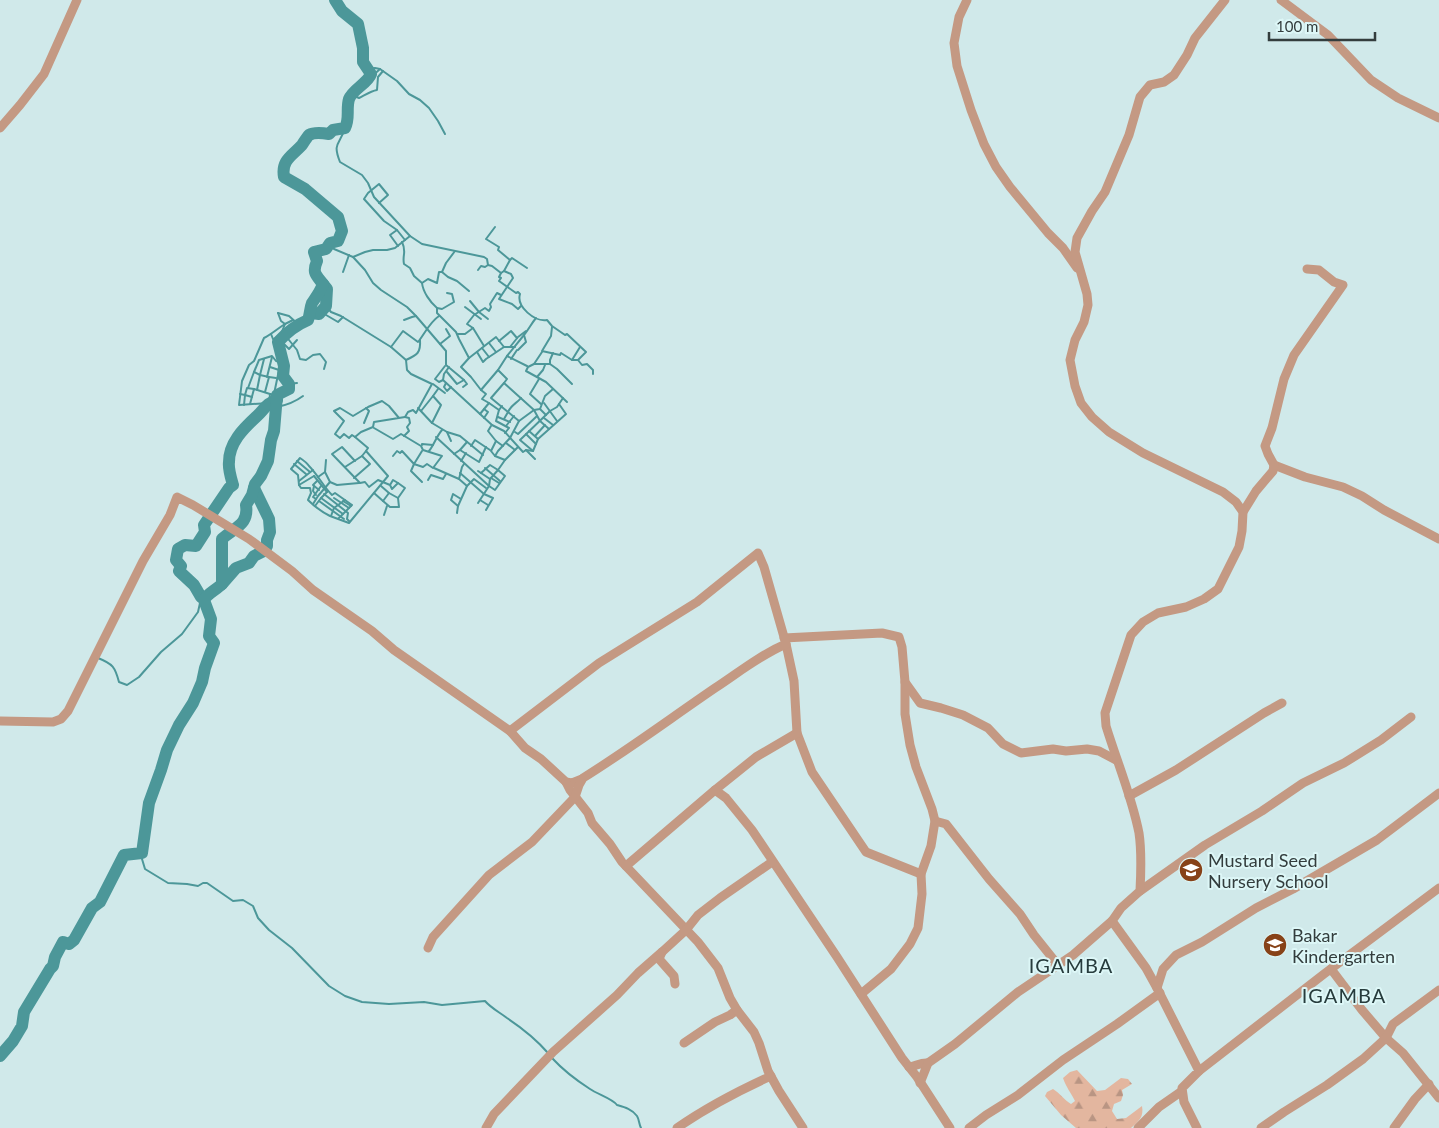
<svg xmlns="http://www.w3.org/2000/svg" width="1439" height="1128" viewBox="0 0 1439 1128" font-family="Lato,sans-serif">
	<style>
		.forest { fill: url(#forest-firs) }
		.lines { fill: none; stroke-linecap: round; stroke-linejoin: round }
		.stream { stroke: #4c9799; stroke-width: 2 }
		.river { stroke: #4c9799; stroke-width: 12 }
		.minor { stroke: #c49983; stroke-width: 9 }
		.labels { text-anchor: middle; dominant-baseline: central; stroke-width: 4; stroke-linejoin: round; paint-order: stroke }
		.poi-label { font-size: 18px; fill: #333d3d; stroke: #ddf7f7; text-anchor: start }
		.quarter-label { font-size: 20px; letter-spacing: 1px; fill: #273c3d; stroke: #ddf7f7 }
	</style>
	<defs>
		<pattern id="forest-firs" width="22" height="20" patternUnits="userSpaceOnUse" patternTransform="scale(1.25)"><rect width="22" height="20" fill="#e3b69f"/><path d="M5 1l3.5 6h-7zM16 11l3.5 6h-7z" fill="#b99583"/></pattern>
	</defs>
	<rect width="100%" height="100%" fill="#d0e9ea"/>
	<path class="forest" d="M1077,1070l20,21 8,-1 16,-12 7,1 4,5 -10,6 1,5 -2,6 -7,3 -2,7 5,8 9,-1 16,-12c2,11 -3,15 -11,22h-55l-15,-13 -16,-19 2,-4 6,-3c7,4 11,11 18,15l4,-3c-4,-8 -9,-14 -12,-23l7,-6z"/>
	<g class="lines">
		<g class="stream">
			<polyline points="367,69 375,68 380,69 397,81 409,94 420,100 429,108 438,121 445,134"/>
			<polyline points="369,79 380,69"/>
			<path d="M352,95l7,3c6,-3 12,-7 18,-8l1,-13 5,-6"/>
			<path d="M345,128c-5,17 -13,14 -5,34l22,13 6,8 6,14 36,39 -15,12 -8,2h-14l-8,2 -12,5"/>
			<polyline points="379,203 388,195 379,184 368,193 364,199 384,221 397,230 405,240"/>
			<polyline points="495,227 486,239 499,247 498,250 510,260 512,258 527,268"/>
			<polyline points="397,230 390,235 398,246"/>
			<path d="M410,236l12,8 62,13 3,2 1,6 4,1 9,7 -2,4 2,1 -2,3 17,12 2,-1 2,2c-4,13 15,28 27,26l5,6 13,9 2,-1 19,18 -8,8 4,5 5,-1 6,6v4"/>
			<path d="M402,242c5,10 0,13 2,22l6,4 4,8 8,7c1,9 8,19 15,25v5l19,19 3,7 10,19"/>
			<polyline points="329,245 334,249 353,257 365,270 373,283 381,290 407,307 416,316"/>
			<polyline points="478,270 481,266 485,267 488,265"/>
			<polyline points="504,271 510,260"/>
			<polyline points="343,272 349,255"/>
			<polyline points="442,272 446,263 455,251"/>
			<polyline points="501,273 504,271 511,274 513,278 499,299 512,304 518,309 521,306"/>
			<polyline points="422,283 428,279 437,283 439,272 442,272 448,277 457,281 469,291"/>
			<polyline points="470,301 479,312 488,319"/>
			<polyline points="326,306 331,312 341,316 391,347"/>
			<polyline points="465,307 481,319"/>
			<polyline points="437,308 442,309 454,302 452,294 447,293"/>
			<polyline points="321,312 338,322 343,317"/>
			<polyline points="278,313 289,316 298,324"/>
			<polyline points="278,313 281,321 285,324 293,320"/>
			<polyline points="404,320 412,317 416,316 440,344 450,336 446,329"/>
			<polyline points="552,327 551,336 542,351 560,355 561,353 572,360 578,360"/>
			<polyline points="473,328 467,324 474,315 485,308 489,311 491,307 490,304 497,293 501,295"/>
			<polyline points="271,334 273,339 278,342"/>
			<polyline points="281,334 285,324"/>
			<polyline points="457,334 465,334 473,328 484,346"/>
			<polyline points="285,335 297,350 300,359 306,360 313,355 320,354 326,362 324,369"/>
			<polyline points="524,335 507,356 527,366"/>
			<polyline points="280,340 289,349 297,340"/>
			<polyline points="499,341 511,331 517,338"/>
			<polyline points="489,343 496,352"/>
			<polyline points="440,344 446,351 446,365 464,380 467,384 463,387"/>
			<polyline points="510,347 518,337 526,331"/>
			<polyline points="482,348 489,357"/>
			<path d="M518,350l8,-8 -2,-7c5,-6 7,-11 12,-17"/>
			<polyline points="477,352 483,362 486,359 504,347"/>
			<polyline points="542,352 534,364 550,364 557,369 572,384"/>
			<polyline points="507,356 498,370 507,379 504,383 534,410 540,421 549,429"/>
			<polyline points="511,359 517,350"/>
			<path d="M406,360l-15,-13 12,-16 15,11c7,-9 12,-20 21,-26"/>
			<path d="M406,360c11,-5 15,-7 14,-20"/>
			<polyline points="572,360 580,347"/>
			<polyline points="534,364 528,367 526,371 546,382 567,402"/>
			<polyline points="550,364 550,360 553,353"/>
			<polyline points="445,366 435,379 439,382 443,380 444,374 449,367"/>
			<polyline points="270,367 279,370 280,362 283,362"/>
			<polyline points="498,370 481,390 471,377 461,367 469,358 496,337 504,347 515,347"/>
			<polyline points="254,372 259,360 272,356 276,361 280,362"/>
			<polyline points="447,372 457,384 464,380"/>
			<polyline points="267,377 272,357"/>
			<polyline points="537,377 543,370 545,365"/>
			<polyline points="539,379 530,394 541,404"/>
			<polyline points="443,380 492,425 504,431 523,452 526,450 535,459"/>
			<polyline points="446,383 444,387 447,391 451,387"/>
			<polyline points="504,383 491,398 508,412 504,419"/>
			<polyline points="289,384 297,383"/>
			<polyline points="433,384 445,393"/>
			<polyline points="248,388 254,372 260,375 264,359"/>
			<polyline points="257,390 260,375 269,377"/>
			<polyline points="265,392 269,377 276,378"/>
			<polyline points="240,394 245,395 247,388 254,389"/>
			<polyline points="274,394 279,370 283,371"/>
			<path d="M277,395l-7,-1 -1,9 -30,2 3,-24 7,-16 5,-4 10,-23c8,-4 13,-9 21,-14"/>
			<polyline points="489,403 499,410"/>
			<polyline points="544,403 557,421"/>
			<polyline points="250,404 254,389 270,394"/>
			<polyline points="244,405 245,395 252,397"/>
			<polyline points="502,406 499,410 496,421 509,428 505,433"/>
			<path d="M277,407c10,-2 18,-5 26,-11"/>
			<polyline points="418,408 432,423 447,432 451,441"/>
			<polyline points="540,409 546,415"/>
			<polyline points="421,411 433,396"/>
			<polyline points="480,414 489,403 482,399 486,394 481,390"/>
			<polyline points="498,417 510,422"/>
			<polyline points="399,418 389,406 382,401 368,407 353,416 340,408 334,411 344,421 335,434 340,438 344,434 349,438 352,435 355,437 361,432 373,427 374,422 405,417"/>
			<polyline points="484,418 488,412 484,409"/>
			<polyline points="544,418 553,425"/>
			<path d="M519,421l-11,-9c3,-7 9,-9 13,-14"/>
			<polyline points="364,423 369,411 366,408"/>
			<polyline points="432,423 441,405 433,396 438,389"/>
			<polyline points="491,426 488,431 496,441 503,446"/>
			<polyline points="506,426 514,416"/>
			<polyline points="374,428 393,439 401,434 421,446 423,450 442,456 433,468 427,464 423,467 414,464 411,471 422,482"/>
			<polyline points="529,431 538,439"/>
			<polyline points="447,432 460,436 483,455"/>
			<polyline points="515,432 518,434 537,416"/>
			<polyline points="526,434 536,444"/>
			<polyline points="404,436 409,431 407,427 410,423 409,418 405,417 408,412 413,410 416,413 432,384 411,374 407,370 406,360"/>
			<polyline points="535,436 545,425"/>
			<polyline points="436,437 489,486"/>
			<polyline points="496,441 491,451 495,456 505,460 518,447"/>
			<polyline points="506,443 515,450"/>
			<polyline points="422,445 422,444 433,445"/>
			<polyline points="471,446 475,440 490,450"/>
			<polyline points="460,450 479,462 486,447"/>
			<polyline points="526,450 533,451 538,439 566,414 559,404"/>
			<path d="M429,451c5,-6 7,-14 13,-21"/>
			<polyline points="533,451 520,440 550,411 557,407 563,398"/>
			<polyline points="454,454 460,450 467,442"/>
			<polyline points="393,456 397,451 400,453 402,451 414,464 422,451"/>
			<polyline points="495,456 498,451 510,438 519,421 534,410 540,409 545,396 553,389"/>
			<polyline points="297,461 310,472"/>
			<polyline points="355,461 342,447 332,454 360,483 365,482 369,487 378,480 390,485 392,489 398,483 393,480 390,485"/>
			<polyline points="461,461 466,453"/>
			<polyline points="294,464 306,474"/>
			<polyline points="464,464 462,467 459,479 467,486 474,479 486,488"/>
			<polyline points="345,467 362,456"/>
			<polyline points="434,468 459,479"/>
			<polyline points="485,468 500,481"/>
			<polyline points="478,471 490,479"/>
			<polyline points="460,473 484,494 493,498 486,510"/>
			<polyline points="481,473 490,465 498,470 490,479 489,486"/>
			<polyline points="314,476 327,492"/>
			<polyline points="318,477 325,472"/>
			<polyline points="354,478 370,464 362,456 366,451"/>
			<polyline points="491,478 499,483"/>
			<polyline points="428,480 431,475 443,479 446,474"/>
			<polyline points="299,481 313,470"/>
			<polyline points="317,481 313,485 319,490"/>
			<polyline points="330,482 337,485 359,483"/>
			<polyline points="299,485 314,476"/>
			<polyline points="314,486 313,491 316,495"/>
			<polyline points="381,486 389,493 398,498 399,507 390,507 383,501"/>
			<polyline points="374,493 383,501 389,493"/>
			<polyline points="324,494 348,513 347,519 349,521"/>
			<polyline points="321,498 343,514"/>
			<polyline points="334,498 349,508"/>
			<polyline points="398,498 405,488 398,483"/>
			<polyline points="316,499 313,497 321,486"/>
			<polyline points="480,500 488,505"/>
			<polyline points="319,501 344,519"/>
			<polyline points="343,501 351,506"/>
			<polyline points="478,503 489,486 495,490 505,476 498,470 505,460"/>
			<polyline points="313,504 318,496 330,482 325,472 326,460"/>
			<polyline points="315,506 321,498 328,491"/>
			<polyline points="458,506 451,500 453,494 461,499"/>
			<polyline points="457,513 458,506 467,486"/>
			<polyline points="384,515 387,506"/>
			<polyline points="331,516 334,508 345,500"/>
			<path d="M338,519l14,-14 -17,-12 -3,2c-9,-9 -14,-20 -23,-29 -2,-3 -6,-6 -9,-8l-9,11 7,6 1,10 2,3h9l1,5 -3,7c7,7 14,12 22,16l19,7 39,-47 -22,-25 2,-3 -13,-11"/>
			<path d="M98,658c15,6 17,9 21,24l8,3 12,-8 22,-25 21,-18 16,-22 2,-9 4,-3"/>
			<path d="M142,853v6l3,10 23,14 19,1 11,2 5,-3h4l26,18 10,-1 10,6 5,12 11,12 23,18 37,38 16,10 17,6 27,2 35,-2 18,3 43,-4c6,7 14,11 22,17 15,10 29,21 41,35"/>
			<path d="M552,1058c11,12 24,22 38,31 7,5 23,10 27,16 7,2 15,4 20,11 2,3 2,8 4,12"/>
		</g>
		<g class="river">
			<polyline points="311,313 319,314 326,306 327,289 323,284"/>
			<polyline points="222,584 236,568 249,563 254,556 264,551 267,546 267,540 270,532 269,519 254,488"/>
			<path d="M201,597l-7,-12 -15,-14 2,-5 -5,-6 2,-11 7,-4 11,1 9,-14 -1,-7 25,-37 4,-3c-2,-7 -5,-16 -4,-23 0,-19 14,-33 27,-45 9,-8 10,-14 21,-17"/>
			<path d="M0,1056l13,-15 9,-15 2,-14 26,-43 3,-3 2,-9 8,-15 6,2 5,-4 18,-32 8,-6 24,-47 18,-2 7,-50 12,-33 6,-20 12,-25 14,-22 9,-21 3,-14 9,-25 -5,-7 2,-17 -7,-19c3,-6 12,-10 18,-16v-45c13,-12 27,-14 24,-34l6,-10 3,-11 6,-8 7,-15 3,-21 3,-9 3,-36 12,-6v-5l-6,-8 1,-10 -6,-24c9,-10 18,-17 30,-22 2,-5 2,-12 4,-17 4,-6 8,-11 11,-19 -7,-9 -11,-11 -6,-23l-3,-9 12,-3 4,-6 8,-2 4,-10 -4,-14 -33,-28 -21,-12c-3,-17 8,-21 18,-32 2,-3 5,-8 7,-10 5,-3 14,-2 20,-1l4,-4 12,-2c5,-9 1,-19 4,-29 3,-9 19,-16 22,-25l-8,-12v-14l-5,-24 -16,-13 -7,-11"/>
		</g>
		<g class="minor">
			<polyline points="967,0 959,17 954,43 957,66 971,110 984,144 996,167 1010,187 1048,233 1063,248 1077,268"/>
			<polyline points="1281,0 1328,35 1371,80 1398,98 1439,118"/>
			<polyline points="0,128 20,105 44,74 77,0"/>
			<polyline points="1274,465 1305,477 1343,487 1362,496 1384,510 1439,539"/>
			<polyline points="1243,512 1256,491 1273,471 1274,465 1268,454 1265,446 1272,428 1284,379 1294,355 1343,285 1334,282 1319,270 1307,269"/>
			<polyline points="784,638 882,633 899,637 902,647 905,682 920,703 941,708 963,715 988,728 1003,744 1021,753 1053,749 1066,751 1087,749 1099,751 1116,760"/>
			<polyline points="786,644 794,681 797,733 812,772 866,852 921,874"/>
			<polyline points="0,721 53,722 61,719 68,711 143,561 170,515 177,497 193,505 249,539 292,571 313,590 372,631 394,650 510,731 525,748 541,759 566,782 572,783 582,779"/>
			<polyline points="797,733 756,757 715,790 726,798 752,830 837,957 902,1058 917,1077 950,1128"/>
			<polyline points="566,782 570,790 588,813 592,823 610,844 622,862 698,942 718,968 730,998 737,1010 730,1015 715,1022 684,1043"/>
			<polyline points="1129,796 1176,770 1264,713 1282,703"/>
			<polyline points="935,821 946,824 989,879 1020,914 1034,935 1058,965"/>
			<polyline points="626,866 715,790"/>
			<polyline points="1140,891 1205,845 1262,811 1303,783 1344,763 1381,740 1411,717"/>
			<path d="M428,948l5,-11 56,-62 43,-33 43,-45 4,-12 4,-7c45,-28 88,-60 132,-90 23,-15 45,-33 71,-44l-22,-77 -6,-14 -61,49 -98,61 -89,68"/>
			<polyline points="1331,969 1362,1010 1386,1038 1403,1053 1439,1098"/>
			<polyline points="675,984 674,976 659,959 662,952 686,930 698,915 720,898 772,862"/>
			<polyline points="1157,988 1163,969 1176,955 1202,942 1256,908 1293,889 1377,840 1439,793"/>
			<polyline points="861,994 891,969 910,944 918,928 922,894 921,874 931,846 935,821 932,809 916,767 910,745 905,714 905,682"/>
			<polyline points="737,1010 754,1032 759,1043 768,1071 779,1091 803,1128"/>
			<path d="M909,1067c7,-1 12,-5 19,-4"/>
			<polyline points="1199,1071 1324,974 1439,888"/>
			<polyline points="920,1083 928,1063 955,1044 1018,992 1073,955 1112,921"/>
			<polyline points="486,1128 494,1114 553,1052 617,995 638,973 662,952"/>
			<path d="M677,1128c30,-21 61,-37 94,-52"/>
			<polyline points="969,1128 986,1115 1018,1095 1063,1060 1117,1024 1160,993"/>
			<polyline points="1138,1128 1159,1107 1182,1091"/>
			<path d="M1197,1128l-13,-26 -2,-14 17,-17 -42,-83 -11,-20 -34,-47 9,-13 19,-17c1,-19 2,-38 -1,-58 -7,-36 -22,-71 -33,-107l-1,-13 26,-78 12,-13 15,-9 28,-6 18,-8 14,-10 21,-42 3,-16 1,-19 -7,-10 -13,-10 -80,-39 -34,-21 -17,-15 -11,-14 -6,-17 -5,-26 5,-20 9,-18 4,-17 -1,-11 -12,-42 2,-14 15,-27 13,-19 24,-57 11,-38 10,-12 14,-3 10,-7 13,-20 8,-17 30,-38"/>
			<polyline points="1261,1128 1284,1112 1327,1085 1363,1059 1386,1038 1393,1024 1439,990"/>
			<polyline points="1394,1128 1415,1099 1429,1084"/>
		</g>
	</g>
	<defs>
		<g id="school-disc" transform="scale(1.25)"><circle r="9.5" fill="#874218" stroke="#ddf7f7"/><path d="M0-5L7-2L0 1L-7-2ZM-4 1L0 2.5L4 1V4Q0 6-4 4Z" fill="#fff"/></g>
	</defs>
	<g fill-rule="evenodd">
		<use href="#school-disc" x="1191" y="870"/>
		<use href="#school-disc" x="1275" y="945"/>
	</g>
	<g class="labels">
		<g class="poi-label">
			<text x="1208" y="860">Mustard Seed<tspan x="1208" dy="21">Nursery School</tspan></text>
			<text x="1292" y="935">Bakar<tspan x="1292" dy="21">Kindergarten</tspan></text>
		</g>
		<g class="quarter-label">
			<text x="1071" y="965">IGAMBA</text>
			<text x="1344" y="995">IGAMBA</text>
		</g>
	</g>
	<path d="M1269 32v8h106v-8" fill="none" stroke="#333d3d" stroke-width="2.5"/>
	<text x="1276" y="32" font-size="15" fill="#333d3d" stroke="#ddf7f7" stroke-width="4" paint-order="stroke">100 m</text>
</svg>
